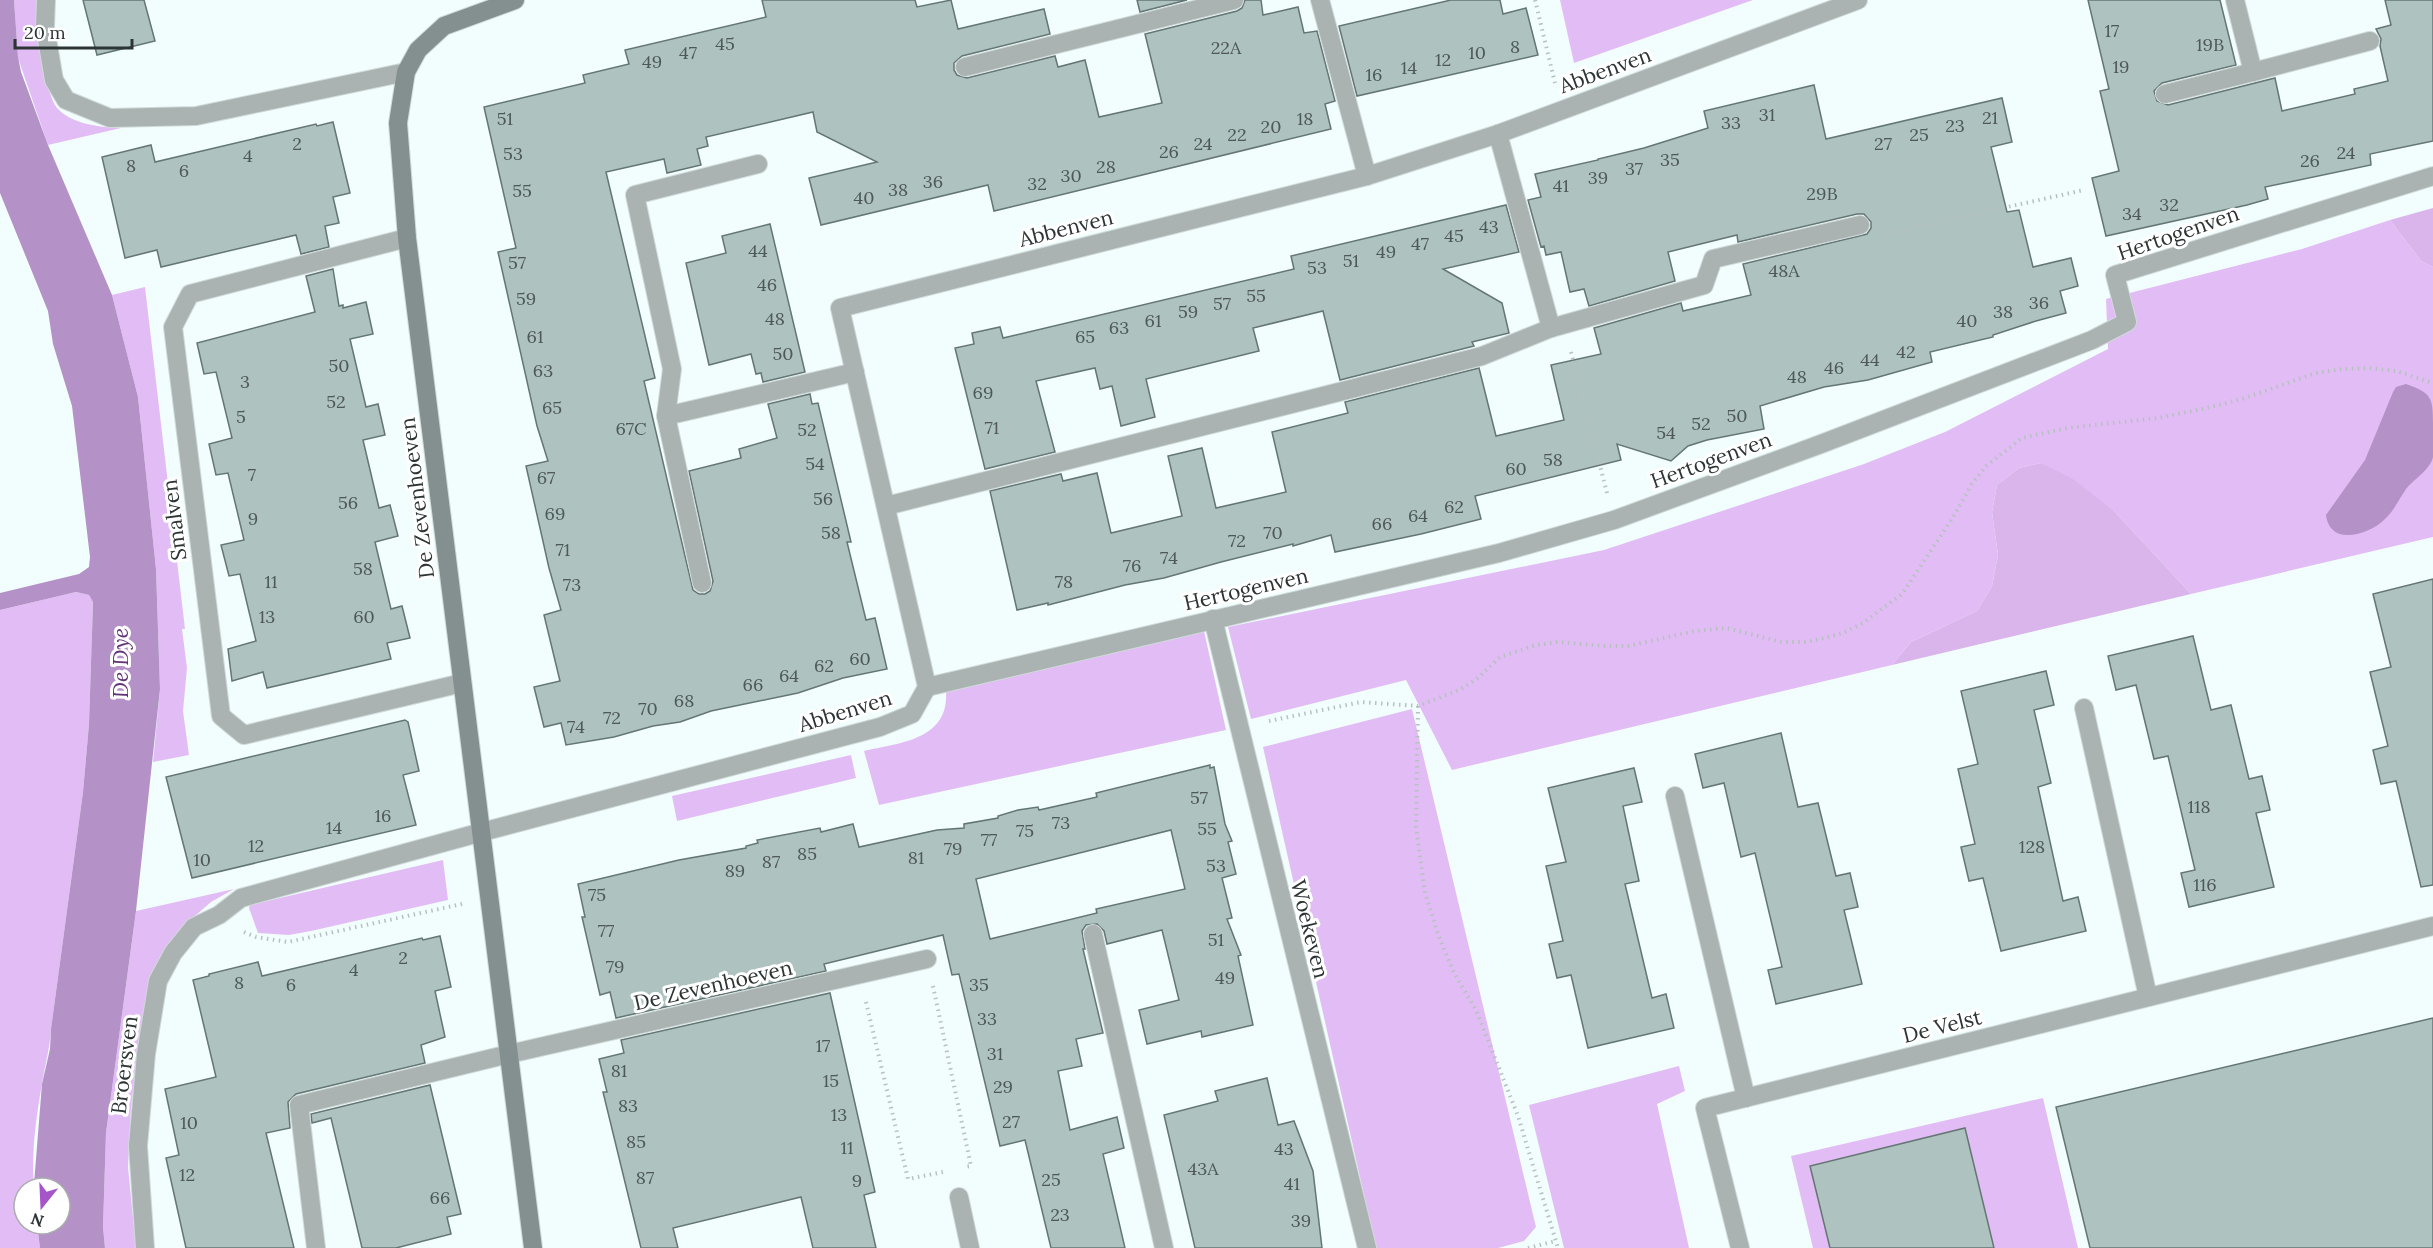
<svg xmlns="http://www.w3.org/2000/svg" width="2433" height="1248" viewBox="0 0 2433 1248" font-family="Lora,serif">
	<style>
		.green { fill: #e2bdf5 }
		.forest { fill: #d9b5ec }
		.water { fill: #b491c6 }
		.building { fill: #aec2c0; stroke: #647674; stroke-width: 1.5; fill-rule: evenodd }
		.lines { fill: none; stroke-linecap: round; stroke-linejoin: round }
		.street-casing { stroke: #cfdad9; stroke-width: 20 }
		.secondary-casing { stroke: #cfdad9; stroke-width: 20 }
		.path { stroke: #b6c1c0; stroke-width: 4; stroke-dasharray: 1.5 4.5; stroke-linecap: butt }
		.street { stroke: #aab3b2; stroke-width: 18 }
		.secondary { stroke: #83908f; stroke-width: 18 }
		.labels { text-anchor: middle; dominant-baseline: central; stroke-width: 6; stroke-linejoin: round; paint-order: stroke }
		.number-label { font-size: 18px; fill: #4d5857 }
		.street-label { font-size: 21px; fill: #2d3534; stroke: #fff }
		.water-label { font-size: 22px; font-style: italic; fill: #603475; stroke: #fff }
	</style>
	<rect width="100%" height="100%" fill="#f2fefd"/>
	<g class="green">
		<path d="M14,0h23c2,24 6,94 22,110 16,15 41,17 62,18l-73,17 -30,-87z"/>
		<polygon points="1560,0 1753,0 1574,63"/>
		<polygon points="2390,220 2421,261 2433,267 2433,537 2191,594 2115,512 2041,463 2019,468 1997,485 1992,512 1998,555 1992,586 1977,611 1911,642 1892,665 1452,770 1406,680 1251,719 1228,627 1604,550 1864,464 1945,432 2108,349 2106,299 2302,249"/>
		<polygon points="145,287 185,629 182,629 187,668 183,711 189,755 153,762 160,689 156,569 138,397 112,295"/>
		<path d="M76,592l13,3 4,7 -4,122 -6,68 -32,237c-1,19 -6,36 -9,55 -6,33 -11,71 -8,104h-10v36h13l3,24h-40v-638z"/>
		<path d="M1204,631l22,99 -347,75 -15,-54c35,-8 85,-11 82,-59z"/>
		<polygon points="1412,709 1536,1227 1524,1241 1498,1248 1376,1248 1263,747"/>
		<polygon points="851,755 856,778 677,821 672,796"/>
		<polygon points="443,860 448,900 311,931 289,935 258,933 249,908 250,905"/>
		<polygon points="234,889 211,902 181,928 152,972 138,1048 131,1108 128,1167 136,1248 105,1248 103,1227 106,1133 136,911"/>
		<polygon points="1679,1066 1685,1091 1657,1104 1689,1248 1564,1248 1529,1105"/>
		<polygon points="2043,1098 2078,1248 1813,1248 1791,1156"/>
	</g>
	<g class="forest">
		<polygon points="2433,208 2433,267 2421,261 2390,220"/>
		<polygon points="2041,463 2073,479 2115,512 2191,594 1892,665 1911,642 1977,611 1992,586 1998,555 1992,512 1997,485 2019,468"/>
	</g>
	<g class="water">
		<polygon points="0,0 14,0 18,57 21,72 48,145 112,295 138,397 156,569 160,689 136,911 106,1133 103,1227 105,1248 40,1248 37,1224 60,1224 60,1188 34,1188 34,1184 42,1084 50,1049 51,1029 83,792 89,724 93,602 89,595 76,592 0,610 0,593 79,574 89,567 90,557 72,406 53,344 48,311 0,193"/>
		<path d="M2406,384c26,9 27,14 27,40 0,10 0,23 0,33 -3,13 -19,22 -27,32 -7,10 -12,22 -21,30 -16,16 -55,28 -59,-4l39,-55 28,-68 3,-5z"/>
	</g>
	<g class="building">
		<polygon points="83,0 144,0 155,41 97,55"/>
		<polygon points="762,0 915,0 917,7 951,0 958,29 1044,9 1050,34 962,56 954,63 954,70 957,75 967,78 1055,56 1058,67 1085,60 1099,117 1162,103 1145,34 1237,11 1242,8 1245,0 1261,0 1263,15 1298,7 1304,33 1317,31 1335,101 1325,104 1331,129 994,211 988,185 821,225 809,178 877,162 817,132 813,112 706,137 708,146 697,149 701,165 667,173 664,159 606,172 655,378 644,381 693,590 699,594 705,594 710,591 713,581 689,471 741,458 739,449 777,438 768,404 810,394 812,404 818,403 851,542 847,542 866,620 875,618 887,669 843,678 798,693 711,711 680,722 653,726 614,737 566,745 561,723 544,727 534,687 560,681 544,615 561,610 549,568 526,466 548,461 537,426 498,252 516,248 484,107 585,83 583,75 629,64 625,50 766,17"/>
		<polygon points="1137,0 1187,0 1140,12"/>
		<polygon points="1451,0 1500,0 1503,14 1526,8 1538,55 1357,96 1339,26"/>
		<polygon points="2088,0 2220,0 2236,65 2162,83 2154,91 2157,101 2168,105 2275,78 2282,111 2355,94 2354,89 2388,81 2380,46 2381,39 2376,29 2391,25 2385,0 2433,0 2433,141 2370,154 2371,165 2265,187 2268,199 2247,205 2106,236 2092,178 2119,171 2100,91 2109,89"/>
		<polygon points="1814,85 1826,139 2002,98 2012,142 1991,147 2007,212 2019,210 2033,267 2071,258 2078,286 2060,291 2066,313 2036,321 1993,335 1993,337 1930,352 1932,362 1868,380 1824,387 1760,406 1764,429 1707,440 1688,446 1671,461 1617,444 1621,460 1475,496 1481,519 1421,534 1335,552 1331,535 1293,546 1293,544 1221,562 1164,578 1125,585 1048,605 1048,603 1017,610 990,491 1061,474 1063,481 1097,473 1111,533 1182,516 1168,456 1202,448 1216,508 1286,492 1272,432 1348,413 1345,402 1479,368 1496,436 1564,420 1551,365 1601,354 1594,328 1681,303 1683,311 1751,295 1743,264 1867,234 1871,228 1871,222 1864,214 1857,214 1738,242 1737,235 1668,252 1675,281 1589,306 1584,289 1570,292 1561,252 1546,255 1544,246 1541,247 1528,200 1541,197 1535,174 1598,160 1598,159 1644,148 1708,128 1704,111"/>
		<polygon points="333,122 350,193 333,197 339,223 325,226 329,247 301,254 296,235 161,267 157,250 125,258 102,157 151,145 155,162 316,124 317,126"/>
		<polygon points="1506,205 1519,252 1443,269 1502,303 1509,333 1472,342 1474,346 1340,380 1323,311 1253,328 1259,351 1146,379 1155,417 1121,426 1112,386 1100,389 1095,368 1036,381 1055,452 985,469 955,348 974,344 972,333 1000,327 1003,338 1294,269 1291,256"/>
		<polygon points="770,224 805,372 763,382 761,373 756,374 751,354 709,365 686,263 726,253 722,236"/>
		<polygon points="333,269 339,306 343,305 343,308 366,302 373,334 350,339 366,407 378,404 385,435 363,440 379,508 390,505 398,536 375,542 391,609 402,606 410,638 387,643 391,659 267,688 263,672 232,681 228,649 256,641 240,574 229,576 221,545 244,540 228,473 216,475 209,444 232,438 216,372 204,374 197,343 315,312 306,276"/>
		<polygon points="2433,579 2433,885 2421,887 2396,781 2381,784 2373,750 2388,746 2370,672 2391,667 2373,594"/>
		<polygon points="2193,636 2211,710 2231,705 2249,779 2262,776 2270,810 2256,813 2274,887 2189,907 2181,873 2195,870 2168,756 2154,759 2136,685 2116,690 2108,656"/>
		<polygon points="2046,671 2054,705 2034,710 2051,783 2038,787 2063,901 2078,897 2086,931 2001,951 1983,878 1969,881 1961,847 1975,844 1958,769 1978,764 1961,691"/>
		<polygon points="405,720 408,722 419,771 403,775 416,825 192,878 166,777"/>
		<polygon points="1781,733 1798,807 1818,803 1836,876 1850,873 1858,907 1844,910 1862,984 1776,1004 1768,970 1782,967 1755,853 1741,857 1724,783 1703,788 1695,754"/>
		<path d="M1210,765v3l4,-1 11,57 7,17 -4,1 8,32 -14,4 10,40 -5,1 14,36 -3,1 15,69 -51,12 -1,-6 -54,13 -8,-34 40,-10 -17,-70 -55,14 -3,-13 -7,-7 -11,1 -4,6 3,18h-2l20,84 -27,6 6,27 -24,5 12,59 47,-13 7,31 -21,6 22,94h-74l-26,-108 -25,6 -41,-172 -7,1 -9,-40 -119,29 2,7 -210,47 -6,-26 -10,3 -18,-78h3l-7,-33 101,-24 67,-12v-2l12,-3 -1,-3 63,-12 1,4 32,-8 6,23 78,-17 27,-2v-4l34,-6v-2l20,-6 20,-3 1,3 58,-13 -1,-4zM1171,830l14,59 -89,20 1,4 -107,26 -14,-60z"/>
		<polygon points="1634,768 1642,802 1623,806 1639,881 1625,884 1652,998 1666,994 1674,1028 1588,1048 1571,975 1557,978 1549,944 1563,941 1546,866 1566,862 1548,788"/>
		<polygon points="440,936 451,987 435,991 445,1037 421,1045 425,1063 296,1094 288,1102 290,1128 266,1133 294,1248 186,1248 166,1158 179,1155 165,1089 216,1077 193,980 209,976 209,974 258,962 262,976 422,938 423,940"/>
		<polygon points="830,993 875,1192 864,1195 876,1248 813,1248 801,1197 673,1228 678,1248 641,1248 603,1092 607,1092 599,1059 624,1053 621,1040"/>
		<polygon points="2433,1018 2433,1248 2090,1248 2056,1107"/>
		<polygon points="1267,1078 1278,1125 1294,1121 1313,1171 1322,1248 1195,1248 1164,1115 1218,1101 1215,1091"/>
		<polygon points="430,1085 461,1214 447,1217 451,1234 396,1248 362,1248 331,1118 312,1123 311,1114"/>
		<polygon points="1965,1128 1994,1248 1830,1248 1810,1166"/>
	</g>
	<g class="lines">
		<g class="street-casing">
			<g id="street">
				<polyline points="46,0 45,27 54,80 66,100 110,118 196,116 406,72"/>
				<polyline points="1320,0 1367,176"/>
				<polyline points="965,67 1234,0"/>
				<polyline points="2253,72 2370,41"/>
				<polyline points="2165,94 2253,72 2235,0"/>
				<polyline points="1498,134 1551,328"/>
				<polyline points="407,238 190,294 173,327 221,716 244,735 462,683"/>
				<polyline points="666,416 855,372"/>
				<polyline points="886,506 1482,356 1551,328 1704,285 1713,259 1860,225"/>
				<polyline points="702,583 666,416 672,369 635,195 758,164"/>
				<polyline points="1213,619 1367,1248"/>
				<polyline points="927,687 1499,553 1614,520 1821,444 2092,340 2127,322 2115,275 2433,176"/>
				<polyline points="2084,708 2148,997"/>
				<polyline points="1675,796 1746,1098"/>
				<polyline points="1093,934 1164,1248"/>
				<polyline points="959,1197 970,1248"/>
				<polyline points="145,1248 138,1146 146,1054 158,981 173,953 194,927 219,915 241,898 482,832 880,727 912,714 927,687 840,308 1367,176 1498,134 1858,0"/>
				<polyline points="316,1248 299,1105 509,1054 927,959"/>
				<polyline points="1740,1248 1705,1108 2433,926"/>
			</g>
		</g>
		<g class="secondary-casing">
			<polyline id="secondary" points="515,0 444,26 418,50 406,72 398,123 407,238 533,1248"/>
		</g>
		<g class="path">
			<polyline points="1535,0 1555,83"/>
			<polyline points="1886,234 2084,190"/>
			<polyline points="1571,352 1607,493"/>
			<polyline points="1418,706 1416,827 1425,893 1438,934 1454,973 1476,1010 1518,1116 1558,1248"/>
			<polyline points="1269,721 1361,702 1418,706 1459,690 1478,678 1500,657 1536,645 1558,642 1604,646 1628,646 1695,631 1726,628 1782,642 1805,642 1825,638 1845,632 1863,623 1902,594 1952,519 1972,484 1986,466 2022,438 2067,428 2158,418 2202,409 2242,399 2316,373 2343,369 2369,368 2396,371 2433,383"/>
			<polyline points="244,932 256,937 288,942 462,904"/>
			<polyline points="933,986 971,1166 965,1167"/>
			<polyline points="866,1002 908,1179 943,1172"/>
			<polyline points="1528,1248 1556,1241"/>
		</g>
		<use href="#street" class="street"/>
		<use href="#secondary" class="secondary"/>
	</g>
	<g class="labels">
		<g class="number-label">
			<text x="2112" y="30">17</text>
			<text x="725" y="43">45</text>
			<text x="2210" y="44">19B</text>
			<text x="1515" y="46">8</text>
			<text x="1226" y="47">22A</text>
			<text x="688" y="52">47</text>
			<text x="1477" y="52">10</text>
			<text x="1443" y="59">12</text>
			<text x="652" y="61">49</text>
			<text x="2121" y="66">19</text>
			<text x="1409" y="67">14</text>
			<text x="1374" y="74">16</text>
			<text x="1767" y="114">31</text>
			<text x="1990" y="117">21</text>
			<text x="505" y="118">51</text>
			<text x="1305" y="118">18</text>
			<text x="1731" y="122">33</text>
			<text x="1955" y="125">23</text>
			<text x="1271" y="126">20</text>
			<text x="1237" y="134">22</text>
			<text x="1919" y="134">25</text>
			<text x="297" y="143">2</text>
			<text x="1203" y="143">24</text>
			<text x="1883" y="143">27</text>
			<text x="1169" y="151">26</text>
			<text x="2346" y="152">24</text>
			<text x="513" y="153">53</text>
			<text x="248" y="155">4</text>
			<text x="1670" y="159">35</text>
			<text x="2310" y="160">26</text>
			<text x="131" y="165">8</text>
			<text x="1106" y="166">28</text>
			<text x="1634" y="168">37</text>
			<text x="184" y="170">6</text>
			<text x="1071" y="175">30</text>
			<text x="1598" y="177">39</text>
			<text x="933" y="181">36</text>
			<text x="1037" y="183">32</text>
			<text x="1561" y="185">41</text>
			<text x="898" y="189">38</text>
			<text x="522" y="190">55</text>
			<text x="1822" y="193">29B</text>
			<text x="864" y="197">40</text>
			<text x="2169" y="204">32</text>
			<text x="2132" y="213">34</text>
			<text x="1489" y="226">43</text>
			<text x="1454" y="235">45</text>
			<text x="1420" y="243">47</text>
			<text x="758" y="250">44</text>
			<text x="1386" y="251">49</text>
			<text x="1351" y="260">51</text>
			<text x="517" y="262">57</text>
			<text x="1317" y="267">53</text>
			<text x="1784" y="270">48A</text>
			<text x="767" y="284">46</text>
			<text x="1256" y="295">55</text>
			<text x="526" y="298">59</text>
			<text x="2039" y="302">36</text>
			<text x="1222" y="303">57</text>
			<text x="1188" y="311">59</text>
			<text x="2003" y="311">38</text>
			<text x="775" y="318">48</text>
			<text x="1153" y="320">61</text>
			<text x="1967" y="320">40</text>
			<text x="1119" y="327">63</text>
			<text x="535" y="336">61</text>
			<text x="1085" y="336">65</text>
			<text x="1906" y="351">42</text>
			<text x="783" y="353">50</text>
			<text x="1870" y="359">44</text>
			<text x="339" y="365">50</text>
			<text x="1834" y="367">46</text>
			<text x="543" y="370">63</text>
			<text x="1797" y="376">48</text>
			<text x="245" y="381">3</text>
			<text x="983" y="392">69</text>
			<text x="336" y="401">52</text>
			<text x="552" y="407">65</text>
			<text x="1737" y="415">50</text>
			<text x="241" y="416">5</text>
			<text x="1701" y="423">52</text>
			<text x="992" y="427">71</text>
			<text x="631" y="428">67C</text>
			<text x="807" y="429">52</text>
			<text x="1666" y="432">54</text>
			<text x="1553" y="459">58</text>
			<text x="815" y="463">54</text>
			<text x="1516" y="468">60</text>
			<text x="252" y="474">7</text>
			<text x="546" y="477">67</text>
			<text x="823" y="498">56</text>
			<text x="348" y="502">56</text>
			<text x="1454" y="506">62</text>
			<text x="555" y="513">69</text>
			<text x="1418" y="515">64</text>
			<text x="253" y="518">9</text>
			<text x="1382" y="523">66</text>
			<text x="831" y="532">58</text>
			<text x="1273" y="532">70</text>
			<text x="1237" y="540">72</text>
			<text x="563" y="549">71</text>
			<text x="1169" y="557">74</text>
			<text x="1132" y="565">76</text>
			<text x="363" y="568">58</text>
			<text x="271" y="581">11</text>
			<text x="1064" y="581">78</text>
			<text x="572" y="584">73</text>
			<text x="267" y="616">13</text>
			<text x="364" y="616">60</text>
			<text x="860" y="658">60</text>
			<text x="824" y="665">62</text>
			<text x="789" y="675">64</text>
			<text x="753" y="684">66</text>
			<text x="684" y="700">68</text>
			<text x="648" y="708">70</text>
			<text x="612" y="717">72</text>
			<text x="576" y="726">74</text>
			<text x="1199" y="797">57</text>
			<text x="2199" y="806">118</text>
			<text x="383" y="815">16</text>
			<text x="1061" y="822">73</text>
			<text x="334" y="827">14</text>
			<text x="1207" y="828">55</text>
			<text x="1025" y="830">75</text>
			<text x="989" y="839">77</text>
			<text x="256" y="845">12</text>
			<text x="2032" y="846">128</text>
			<text x="953" y="848">79</text>
			<text x="807" y="853">85</text>
			<text x="916" y="857">81</text>
			<text x="202" y="859">10</text>
			<text x="771" y="861">87</text>
			<text x="1216" y="865">53</text>
			<text x="735" y="870">89</text>
			<text x="2205" y="884">116</text>
			<text x="597" y="894">75</text>
			<text x="606" y="930">77</text>
			<text x="1216" y="939">51</text>
			<text x="403" y="957">2</text>
			<text x="615" y="966">79</text>
			<text x="354" y="969">4</text>
			<text x="1225" y="977">49</text>
			<text x="239" y="982">8</text>
			<text x="291" y="984">6</text>
			<text x="979" y="984">35</text>
			<text x="987" y="1018">33</text>
			<text x="823" y="1045">17</text>
			<text x="995" y="1053">31</text>
			<text x="619" y="1070">81</text>
			<text x="831" y="1080">15</text>
			<text x="1003" y="1086">29</text>
			<text x="628" y="1105">83</text>
			<text x="839" y="1114">13</text>
			<text x="1011" y="1121">27</text>
			<text x="189" y="1122">10</text>
			<text x="636" y="1141">85</text>
			<text x="847" y="1147">11</text>
			<text x="1284" y="1148">43</text>
			<text x="1203" y="1168">43A</text>
			<text x="187" y="1174">12</text>
			<text x="645" y="1177">87</text>
			<text x="1051" y="1179">25</text>
			<text x="857" y="1180">9</text>
			<text x="1292" y="1183">41</text>
			<text x="440" y="1197">66</text>
			<text x="1060" y="1214">23</text>
			<text x="1301" y="1220">39</text>
		</g>
		<g class="street-label">
			<text transform="translate(1605 70) rotate(-20)">Abbenven</text>
			<text transform="translate(1066 228) rotate(-14)">Abbenven</text>
			<text transform="translate(2178 233) rotate(-19)">Hertogenven</text>
			<text transform="translate(1711 460) rotate(-20)">Hertogenven</text>
			<text transform="translate(417 498) rotate(-97)">De Zevenhoeven</text>
			<text transform="translate(174 520) rotate(-97)">Smalven</text>
			<text transform="translate(1246 589) rotate(-13)">Hertogenven</text>
			<text transform="translate(845 711) rotate(-17)">Abbenven</text>
			<text transform="translate(1310 929) rotate(76)">Woekeven</text>
			<text transform="translate(713 985) rotate(-13)">De Zevenhoeven</text>
			<text transform="translate(1942 1026) rotate(-14)">De Velst</text>
			<text transform="translate(124 1065) rotate(-83)">Broersven</text>
		</g>
		<g class="water-label">
			<text transform="translate(120 663) rotate(-90)">De Dye</text>
		</g>
	</g>
	<g transform="translate(42 1206) rotate(198)"><circle r="28" fill="#ffffff" stroke="#abaeae" stroke-width="1.5"/>
	<path d="M0-4.5L10 22L0 15L-10 22Z" fill="#a456c8"/>
	<text y="-9" font-size="16" font-weight="bold" text-anchor="middle" fill="#2d3534">N</text>
	</g>
	<path d="M15 39v9h117v-9" fill="none" stroke="#2d3534" stroke-width="3"/>
	<text x="24" y="39" font-size="18" fill="#2d3534" stroke="#ffffff" stroke-width="4.5" paint-order="stroke">20 m</text>
</svg>
